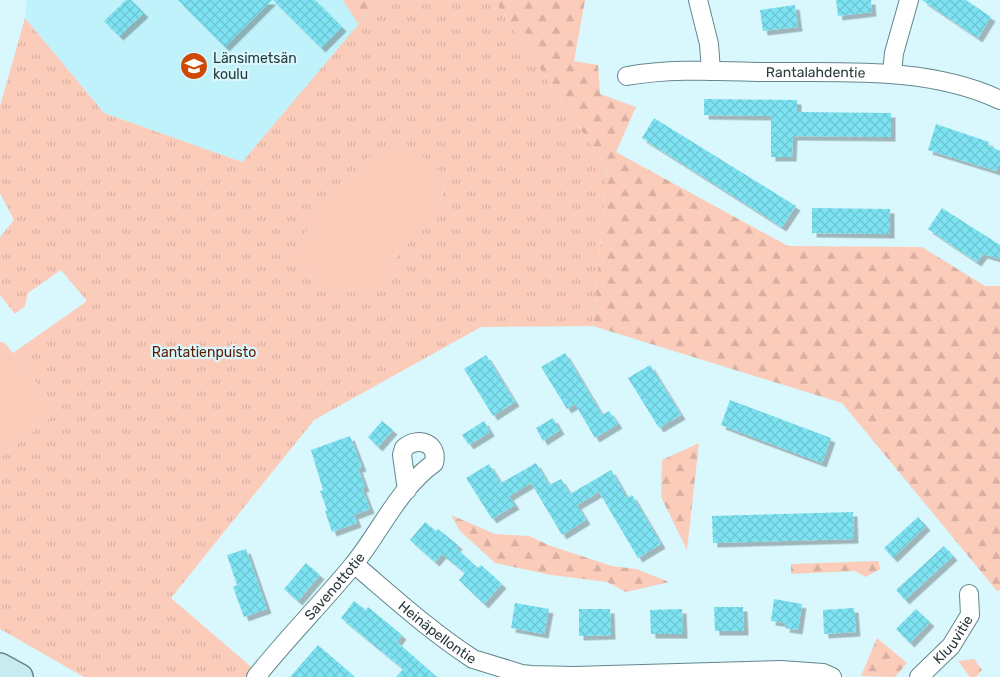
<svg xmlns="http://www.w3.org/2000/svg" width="1000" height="677" viewBox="0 0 1000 677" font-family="Rubik,sans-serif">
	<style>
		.built { fill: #bff2fa }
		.forest { fill: url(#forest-firs) }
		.park { fill: url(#park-tufts); fill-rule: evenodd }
		.garden { fill: #fcccbb }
		.building { fill: url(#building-cross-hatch); filter: url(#shadow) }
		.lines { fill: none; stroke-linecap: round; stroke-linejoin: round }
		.street-casing { stroke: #61878d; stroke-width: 20 }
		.secondary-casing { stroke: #61878d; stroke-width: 28 }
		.street { stroke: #fff; stroke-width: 18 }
		.secondary { stroke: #c8ebf0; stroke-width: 25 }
		.labels { text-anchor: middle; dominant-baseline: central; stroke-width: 4.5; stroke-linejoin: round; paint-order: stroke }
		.poi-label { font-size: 14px; fill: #2a3a3d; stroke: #d8f8fe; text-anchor: start }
		.street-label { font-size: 14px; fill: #2a3a3d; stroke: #d8f8fe }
		.park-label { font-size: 14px; fill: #5d1b00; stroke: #d8f8fe }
	</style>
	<defs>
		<pattern id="forest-firs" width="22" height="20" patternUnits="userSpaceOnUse" patternTransform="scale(1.25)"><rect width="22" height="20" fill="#fcccbb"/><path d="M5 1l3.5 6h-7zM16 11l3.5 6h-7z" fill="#d8b0a2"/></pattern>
		<pattern id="park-tufts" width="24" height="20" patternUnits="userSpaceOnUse" patternTransform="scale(1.25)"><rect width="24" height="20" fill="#fcccbb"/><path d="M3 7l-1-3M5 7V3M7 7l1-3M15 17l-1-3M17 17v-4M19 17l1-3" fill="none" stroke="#d8b0a2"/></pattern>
		<pattern id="building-cross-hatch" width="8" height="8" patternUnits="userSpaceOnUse" patternTransform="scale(1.25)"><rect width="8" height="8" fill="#7de3f3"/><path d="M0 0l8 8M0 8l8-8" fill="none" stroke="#6cc4d1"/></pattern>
		<filter id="shadow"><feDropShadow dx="4.5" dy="4.5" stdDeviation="0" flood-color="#0004"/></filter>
	</defs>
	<rect width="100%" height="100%" fill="#d8f8fe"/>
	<polygon class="built" points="27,0 380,0 242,162 104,113 25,18"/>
	<g class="forest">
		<polygon points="343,0 379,0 358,24"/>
		<polygon points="494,0 585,0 574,61 598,65 600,94 636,107 616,152 788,246 922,247 985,286 1000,286 1000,590 997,591 842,403 593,326 607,169"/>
		<polygon points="699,443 687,550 661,497 662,460"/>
		<polygon points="451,515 495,534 529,536 551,546 612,566 636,569 669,582 626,592 607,582 551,575 495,563 460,531"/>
		<polygon points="878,561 880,569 866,577 855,571 791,574 791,564"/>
		<polygon points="877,638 907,663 895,677 861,676"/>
		<polygon points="974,659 982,670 976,677 970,677 958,661"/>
	</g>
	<path class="park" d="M379,0h115l113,169 -14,157 -112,1 -167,93 -143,178 92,79h-179l-84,-48v-171l54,-44 -1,-10 -40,-51 74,-52 -26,-31 -33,23 -3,13 -10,8 -15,-19v-58l14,-17 -14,-27v-87l25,-88 79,95 138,49zM367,158l79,21 -8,29 -140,37 9,-15z"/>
	<g class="garden">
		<path d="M395,146c19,1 40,18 51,33l-8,29 -67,80c-18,7 -29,5 -46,-4 -10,-5 -25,-13 -28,-25 -1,-4 0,-11 2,-15 7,-18 62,-83 78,-94 5,-3 12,-3 18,-4z"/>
		<polygon points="0,342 5,343 53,404 54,414 0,458"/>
	</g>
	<g class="building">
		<polygon points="126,0 131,0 144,13 119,36 104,21"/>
		<polygon points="178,0 272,0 225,47"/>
		<polygon points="273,0 315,0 342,27 321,48"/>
		<polygon points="836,0 871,0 872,12 838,16"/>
		<polygon points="922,0 966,0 991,17 978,38"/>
		<polygon points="795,5 798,27 763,31 760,10"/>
		<polygon points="704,99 797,100 797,112 891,113 891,137 793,136 792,157 771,157 771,116 704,115"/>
		<polygon points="654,118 796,206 782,227 642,138"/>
		<polygon points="936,124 989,142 988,145 1000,151 1000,163 996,171 928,150"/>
		<polygon points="812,208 890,209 890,234 812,233"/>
		<polygon points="942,208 1000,245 1000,259 983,254 977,262 928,229"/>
		<polygon points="565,353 602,415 609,411 618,424 595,438 575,404 567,409 541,367"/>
		<polygon points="486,355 515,402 493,416 464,369"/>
		<polygon points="650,365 681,415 659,428 628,378"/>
		<polygon points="730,400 831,438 822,463 721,425"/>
		<polygon points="553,418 560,430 543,441 536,428"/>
		<polygon points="382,421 393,430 378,447 368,437"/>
		<polygon points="484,421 490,432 469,445 462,435"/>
		<polygon points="350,436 362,467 358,468 365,487 362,488 370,509 354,515 357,523 332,532 325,511 327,510 320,491 323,490 311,450"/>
		<polygon points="536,463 549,485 561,479 570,494 611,470 627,498 632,495 661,544 638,558 599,492 577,505 586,520 562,535 531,483 509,496 515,505 492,519 466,478 489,464 501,483"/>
		<polygon points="853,512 854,539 713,543 712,516"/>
		<polygon points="918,517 926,526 893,558 884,548"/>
		<polygon points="425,522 436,531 438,529 458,545 456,548 478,568 481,565 502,584 484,604 459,580 465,573 442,554 435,562 410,540"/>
		<polygon points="944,546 953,556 905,600 896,590"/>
		<polygon points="246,549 267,609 244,617 233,587 237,585 227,555"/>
		<polygon points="306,563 320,575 298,601 284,589"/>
		<polygon points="774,599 802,604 798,630 785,628 786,623 771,621"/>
		<polygon points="354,601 366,610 368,607 402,635 397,642 437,677 396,677 403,669 341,618"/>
		<polygon points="515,603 549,609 544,634 511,628"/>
		<polygon points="714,607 743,607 744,631 715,631"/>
		<polygon points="854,608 856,632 824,634 823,610"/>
		<polygon points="579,609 610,609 611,635 579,636"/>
		<polygon points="682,609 683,634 651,634 650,610"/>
		<polygon points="916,609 930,622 910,643 896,629"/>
		<polygon points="318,645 355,677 290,677"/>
	</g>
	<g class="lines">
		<g class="street-casing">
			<g id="street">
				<polyline points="698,0 709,44 711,71"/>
				<polyline points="892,73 894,53 909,0"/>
				<path id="s1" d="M627,76c45,-8 91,-5 137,-4 77,1 165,-6 236,28"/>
				<path id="s2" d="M354,564c39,33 76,67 119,95l49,15 9,1 43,1 207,-6 42,3 9,4"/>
				<path id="s3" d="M256,677c31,-39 66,-74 98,-113 26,-32 45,-76 80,-101 5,-20 -16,-27 -30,-15l-2,7 5,35"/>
				<path id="s4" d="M919,677l32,-31 19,-31 -1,-21"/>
			</g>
		</g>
		<g class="secondary-casing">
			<polyline id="secondary" points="0,666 20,677"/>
		</g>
		<use href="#street" class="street"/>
		<use href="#secondary" class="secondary"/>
	</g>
	<defs>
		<g id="school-disc" transform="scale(1.4375)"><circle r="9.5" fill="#ce4905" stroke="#d8f8fe"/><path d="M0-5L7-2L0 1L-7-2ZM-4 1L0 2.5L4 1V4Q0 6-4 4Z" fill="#fff"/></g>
	</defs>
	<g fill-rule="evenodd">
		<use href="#school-disc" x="194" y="66"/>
	</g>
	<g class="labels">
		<g class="poi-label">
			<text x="213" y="58">Länsimetsän<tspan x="213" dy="16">koulu</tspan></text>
		</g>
		<g class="street-label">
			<text stroke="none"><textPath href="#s1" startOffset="189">Rantalahdentie</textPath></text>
			<text stroke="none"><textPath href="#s3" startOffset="120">Savenottotie</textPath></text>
			<text stroke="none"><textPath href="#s2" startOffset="108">Heinäpellontie</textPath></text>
			<text stroke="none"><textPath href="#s4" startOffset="51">Kluuvitie</textPath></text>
		</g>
		<g class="park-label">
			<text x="204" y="352">Rantatienpuisto</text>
		</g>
	</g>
</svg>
